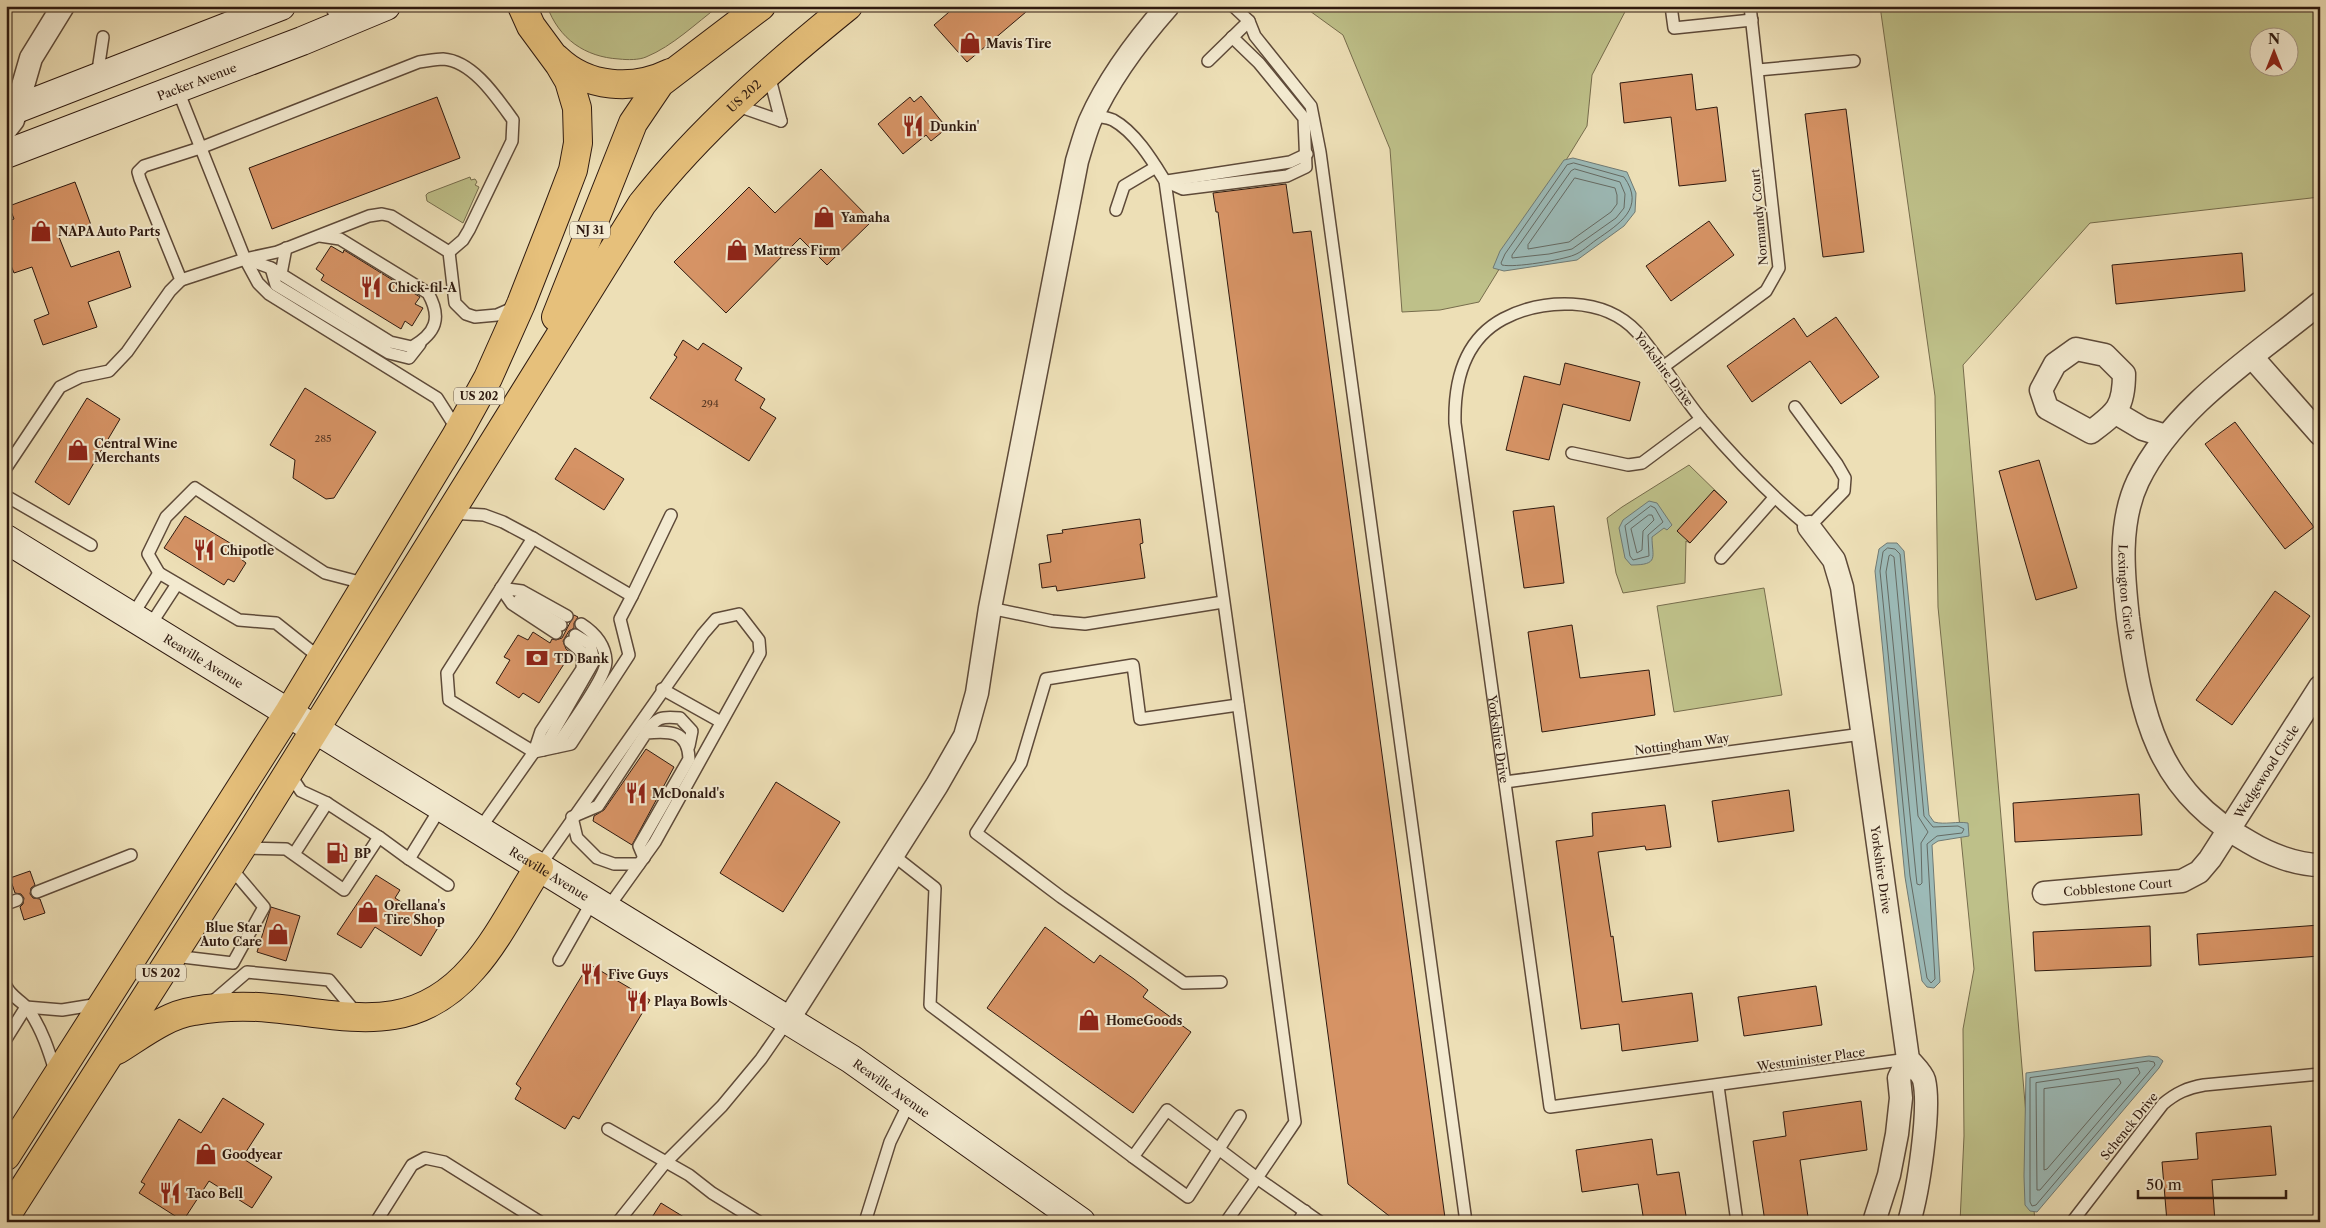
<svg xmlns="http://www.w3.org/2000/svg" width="2326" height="1228" viewBox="0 0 2326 1228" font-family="'Libre Caslon Text',serif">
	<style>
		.green { fill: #bec089; stroke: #766c4c; fill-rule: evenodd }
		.water { fill: #9cbab7; stroke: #707a74 }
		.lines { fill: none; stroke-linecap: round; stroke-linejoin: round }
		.shore { stroke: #656a63; stroke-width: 1 }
		.building { fill: #d69365; stroke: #2e190f }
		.lane-casing { stroke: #5e4a39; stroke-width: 14 }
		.street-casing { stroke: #5e4a39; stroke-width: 25 }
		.secondary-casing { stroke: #2e190f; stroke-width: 30 }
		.highway-casing { stroke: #2e190f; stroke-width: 30 }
		.lane { stroke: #f3ead0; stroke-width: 11 }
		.street { stroke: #f3ead0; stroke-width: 22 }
		.secondary { stroke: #f3ead0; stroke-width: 28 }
		.highway { stroke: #e6c07b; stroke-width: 28 }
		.labels { text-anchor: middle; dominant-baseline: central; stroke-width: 4; stroke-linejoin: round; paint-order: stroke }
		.number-label { font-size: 10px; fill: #583824 }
		.shield { fill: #f3ead0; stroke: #695849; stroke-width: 1 }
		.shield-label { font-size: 11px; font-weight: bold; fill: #2e190f }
		.poi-label { font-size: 12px; font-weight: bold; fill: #2e190f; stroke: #f3ead0; text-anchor: start }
		.street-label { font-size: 12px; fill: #2e190f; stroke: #f3ead0 }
	</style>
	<rect width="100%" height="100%" fill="#eddfb6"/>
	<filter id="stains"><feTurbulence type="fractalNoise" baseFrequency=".004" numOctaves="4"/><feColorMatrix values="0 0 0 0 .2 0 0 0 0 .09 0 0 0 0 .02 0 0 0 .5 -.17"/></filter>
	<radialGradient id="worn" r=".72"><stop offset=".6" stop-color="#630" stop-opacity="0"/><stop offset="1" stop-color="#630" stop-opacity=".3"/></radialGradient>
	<g class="green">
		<path d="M547,6h172c-23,17 -46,40 -73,51 -7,3 -18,3 -27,2 -34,-2 -60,-20 -72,-53z"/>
		<polygon points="1303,6 1628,6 1592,75 1587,126 1479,302 1440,310 1402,312 1390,149 1343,35"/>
		<path d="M1880,6h440v191l-230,26 -127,142 72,857h-75l4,-86 -1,-107 11,-60 -36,-362 -3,-211zM2258,38h30v30h-30z"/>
		<polygon points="470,177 471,180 475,179 477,182 475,185 479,187 463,223 427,201 426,195 428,193"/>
		<polygon points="1689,465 1727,502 1690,543 1686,541 1685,583 1623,593 1616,573 1607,518 1622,507"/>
		<polygon points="1764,588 1782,695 1674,712 1657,606"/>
	</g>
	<g class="water">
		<polygon points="1573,158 1627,172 1636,193 1635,212 1624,226 1577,260 1504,271 1493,268 1500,251 1564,160"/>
		<path d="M1649,501l8,2 15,22 -5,5 -3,-2 -12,9c0,20 8,28 -21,28l-6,-7 -6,-30 4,-8z"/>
		<path d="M1887,543h10l7,8 25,264 5,7c11,3 23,-1 34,1l1,13 -31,5 -6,4 8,137 -6,6 -7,-1 -5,-6 -17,-104 -30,-306 4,-22z"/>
		<polygon points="2149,1056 2158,1057 2163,1061 2159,1068 2037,1212 2030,1211 2025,1205 2024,1176 2026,1073"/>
	</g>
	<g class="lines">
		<g class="shore">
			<path d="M1574,163l50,14c22,31 -5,47 -28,63 -7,5 -14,12 -22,15 -12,5 -60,13 -72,10l-1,-2 4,-9 62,-89z"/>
			<polygon points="1575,169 1620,182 1625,194 1624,208 1616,218 1572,249 1549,254 1512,258 1512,255 1571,171"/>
			<polygon points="1575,178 1615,188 1617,195 1617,204 1611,212 1569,242 1528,249 1528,245"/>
			<polygon points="1651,506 1655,508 1663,522 1648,535 1649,556 1633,560 1630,556 1625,526"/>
			<polygon points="1649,515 1652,515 1654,520 1643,531 1642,550 1637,553 1631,529"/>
			<polygon points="1888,548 1895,549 1900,554 1924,816 1933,827 1958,826 1964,829 1962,833 1937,836 1927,844 1935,979 1931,983 1927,978 1910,876 1880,571 1883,552"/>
			<polygon points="1891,555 1894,557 1918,816 1928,832 1921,843 1922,883 1920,885 1917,884 1916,875 1886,572 1889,556"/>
			<polygon points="2149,1061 2154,1062 2155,1065 2036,1205 2032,1206 2030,1202 2030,1078"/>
			<polygon points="2138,1068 2140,1073 2040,1190 2037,1190 2036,1083"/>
			<polygon points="2119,1079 2121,1083 2047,1169 2044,1170 2044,1089"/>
		</g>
	</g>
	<g class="building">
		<polygon points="956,6 1033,6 967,62 934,25"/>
		<polygon points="1692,74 1696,110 1717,107 1726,181 1679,186 1671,117 1624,123 1620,83"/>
		<polygon points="921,96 947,128 931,141 926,135 903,154 878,124 910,97 914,102"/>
		<polygon points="437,97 460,158 272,229 249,168"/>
		<polygon points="1846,109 1864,252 1823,257 1805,114"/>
		<polygon points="821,169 872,221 827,265 800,238 726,313 674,262 749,187 775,213"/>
		<polygon points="75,182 91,225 59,237 71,267 119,251 131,287 88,302 97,327 43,345 34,320 49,314 32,267 14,273 6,253 6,222 14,219 9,206"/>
		<polygon points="1286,184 1293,233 1311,231 1445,1218 1397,1222 1348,1184 1218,212 1216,212 1213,193"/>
		<polygon points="1709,221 1734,255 1671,301 1646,266"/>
		<polygon points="331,246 343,253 344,250 420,297 415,304 423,308 412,326 405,321 401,329 321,280 324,275 316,269"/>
		<polygon points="2242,253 2245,291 2116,304 2112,265"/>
		<polygon points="1836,317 1879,377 1841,404 1810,361 1752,402 1727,366 1794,318 1807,337"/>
		<polygon points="683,340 698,350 703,343 742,368 735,380 765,399 760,408 776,418 749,461 650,398 677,357 674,355"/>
		<polygon points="1565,363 1640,382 1630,421 1563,404 1549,460 1506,450 1524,376 1560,385"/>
		<polygon points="305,388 376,432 334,498 326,499 293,478 295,460 270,445"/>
		<polygon points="87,398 120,419 69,505 35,482"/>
		<polygon points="2235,422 2314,527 2285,549 2205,444"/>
		<polygon points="575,448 624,479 604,510 555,479"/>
		<polygon points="2039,460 2077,588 2036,600 1999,471"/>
		<polygon points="1714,490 1727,502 1690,543 1677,531"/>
		<polygon points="1554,506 1564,583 1524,588 1513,511"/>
		<polygon points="185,516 245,552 241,559 246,563 234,582 228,579 224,585 164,548"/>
		<polygon points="1140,519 1143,543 1140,544 1145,578 1057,591 1056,586 1042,588 1039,564 1051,562 1047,535 1063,533 1062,530"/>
		<polygon points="2275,591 2310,616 2232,725 2196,700"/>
		<polygon points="574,615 578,617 574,623 574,628 569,631 563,641 566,649 571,653 539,703 523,693 519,698 496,683 510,660 504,657 518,635 528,640 533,632 550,643 552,639 556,640 562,638"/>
		<polygon points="1572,625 1580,678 1649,670 1655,715 1542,732 1528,632"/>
		<polygon points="646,749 674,767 632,845 593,821 594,816 604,810"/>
		<polygon points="776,782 840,822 783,912 720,873"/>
		<polygon points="1789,790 1794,831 1718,842 1712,801"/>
		<polygon points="2139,794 2142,835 2015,842 2013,803"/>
		<polygon points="1665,805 1671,847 1646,850 1645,846 1598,852 1611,937 1613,936 1622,1002 1692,993 1698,1041 1622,1051 1619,1024 1581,1029 1556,841 1593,836 1592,813"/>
		<polygon points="30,871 35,885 31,888 30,894 33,898 40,899 45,913 24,920 20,907 23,904 24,898 21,894 15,893 10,878"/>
		<polygon points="376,875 400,890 395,898 439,926 421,956 375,927 361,948 337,934"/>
		<polygon points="271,907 300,916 286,961 257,952"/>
		<polygon points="2320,925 2320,956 2199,965 2197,934"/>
		<polygon points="2150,926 2151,966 2035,971 2033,932"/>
		<polygon points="1045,927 1094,963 1100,955 1134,979 1148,990 1143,997 1191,1032 1133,1113 987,1008"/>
		<polygon points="589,964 650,1000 579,1119 573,1116 565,1129 515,1099 521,1088 516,1084"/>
		<polygon points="1816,986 1822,1025 1744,1036 1738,997"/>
		<polygon points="223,1098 264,1124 242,1158 272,1177 252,1208 209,1181 183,1221 139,1193 145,1184 141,1182 179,1119 201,1133"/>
		<polygon points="1861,1101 1867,1150 1800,1160 1808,1217 1765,1222 1753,1141 1786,1136 1783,1112"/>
		<polygon points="2271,1126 2276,1175 2212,1180 2215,1222 2167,1222 2162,1162 2198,1159 2196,1133"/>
		<polygon points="1652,1139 1657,1175 1679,1172 1687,1222 1644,1222 1638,1184 1582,1192 1576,1150"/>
		<polygon points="661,1203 692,1222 649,1222"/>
	</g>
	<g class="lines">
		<g class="lane-casing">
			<g id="lane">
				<polyline points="1233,6 1249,21 1255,36 1311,106 1320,152 1466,1222"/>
				<polyline points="1671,6 1674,28 1752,20"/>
				<polyline points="1208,61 1249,21"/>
				<polyline points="1758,70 1854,61"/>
				<polyline points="769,75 781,121"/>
				<polyline points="97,77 103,37"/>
				<polyline points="177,88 245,259 258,283 269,294 437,398 458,431"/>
				<polyline points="735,105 781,121"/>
				<path d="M1093,115c6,2 14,2 20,5 22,12 39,40 52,61 45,314 88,627 130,941l-38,56 -90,-68 -34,47 55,40 52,-81"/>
				<polyline points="1165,181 1183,189 1287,176 1306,167 1304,118 1259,63 1232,37"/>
				<polyline points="1167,181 1290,162 1307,154"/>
				<polyline points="1116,210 1124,186 1156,167"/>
				<path d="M246,259l25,9 119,74 22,5c24,-14 30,-29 16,-54l-88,-54 -20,-3"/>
				<polyline points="271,268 276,285 389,353 409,358 420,344"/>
				<polyline points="281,274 286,248"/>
				<polyline points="181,280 245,259 277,252 369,216 382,214 391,216 449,252 455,303 466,314 475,317 497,315 515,307"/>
				<polyline points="1663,367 1766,291 1779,268 1750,6"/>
				<path id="s1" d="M1795,407l42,57 8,14 -1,13 -35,36c-39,-32 -74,-68 -107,-107 -23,-28 -41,-60 -65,-88 -33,-36 -94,-34 -134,-13 -39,21 -49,63 -48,104l95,684 358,-48"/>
				<polyline points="1572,453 1628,465 1642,463 1701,419"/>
				<path d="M6,468l54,-81 20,-10 29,-6 18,-19 43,-61 11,-11 -41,-101 -2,-7 6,-6 56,-18 219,-86c8,-1 17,-3 24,-3 30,2 54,39 70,61l-1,21 -43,89 -6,10 -14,12"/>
				<polyline points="6,496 91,545"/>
				<polyline points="450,513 484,515 503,522 533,538"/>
				<polyline points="1721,558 1774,498"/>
				<polyline points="501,588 522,591 567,616"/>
				<polyline points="501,588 512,604 556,633"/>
				<polyline points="519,600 561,625"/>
				<polyline points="990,608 1052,621 1085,624 1223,602"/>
				<polyline points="132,616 159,573"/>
				<polyline points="149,627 177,584"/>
				<polyline points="570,642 583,653 582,669 541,731 534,752 571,744 629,655 620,619 632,596"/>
				<polyline points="320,658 276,623 239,620 159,573 148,554 166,517 195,488 325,573 367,584"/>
				<polyline points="662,689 721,722"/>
				<path d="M646,733c10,-16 16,-17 34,-15l12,13 -3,15"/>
				<path d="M556,747c10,-16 51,-70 50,-86 -1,-17 -11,-28 -25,-37"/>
				<polyline points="543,750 594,661 590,644 575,635"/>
				<polyline points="289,773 301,791 327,803 379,837"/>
				<polyline points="1505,782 1862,734"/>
				<polyline points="441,807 409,859 448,885"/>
				<polyline points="479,830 534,752 449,700 447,673 533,538 632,596 671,515"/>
				<polyline points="243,848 286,849 344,890 379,837 409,859"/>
				<polyline points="294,854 327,803"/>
				<polyline points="893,855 935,888 930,1005 1133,1157"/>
				<path d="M639,864h-25l-17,-6 -20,-20 -5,-21 26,-11 48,-73c23,-2 42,-3 43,26l-50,87 5,12"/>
				<polyline points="539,867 703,634 716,619 739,614 759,640 760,653 655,842 607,909"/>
				<polyline points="37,892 131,855"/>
				<polyline points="6,904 17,900"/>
				<polyline points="174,956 233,963 264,907 230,867"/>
				<polyline points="559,960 593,900"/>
				<polyline points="1221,982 1184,983 1061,897 976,833 1021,763 1046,679 1133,665 1140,719 1238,705"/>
				<path d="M6,986c5,11 15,14 22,23 14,20 21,42 28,65"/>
				<polyline points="211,1003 247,972 329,980 357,1014"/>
				<polyline points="26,1007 62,1010 99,1004"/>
				<polyline points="6,1039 26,1007"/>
				<polyline points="1718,1086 1737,1222"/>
				<polyline points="608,1129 689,1175 712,1193 759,1222"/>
				<polyline points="376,1222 412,1165 425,1158 444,1162 540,1222"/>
				<polyline points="618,1222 665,1163 722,1106 761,1059 788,1020"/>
				<polyline points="865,1222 890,1142 910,1101"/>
				<polyline points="1226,1222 1257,1178 1320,1222"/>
				<polyline points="1298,1222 1305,1211"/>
				<path d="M2072,1222l91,-118c13,-11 24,-16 41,-19l116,-11"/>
			</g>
		</g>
		<g class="street-casing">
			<g id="street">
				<polyline points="337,6 345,23"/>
				<polyline points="6,129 13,120 31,58 63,6"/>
				<path id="s2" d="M2320,303c-63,52 -145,102 -182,178 -20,42 -15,92 -10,137 13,97 28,173 121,224 20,12 47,23 71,23"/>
				<path d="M2076,349l29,6 19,19c0,34 -8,39 -33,58l-44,-24 -6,-18 14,-26z"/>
				<polyline points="2252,357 2320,434"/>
				<polyline points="2116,413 2143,429 2166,436"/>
				<path id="s3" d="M1809,527l25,33 8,27 66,472c5,6 14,14 16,21 7,29 -6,112 -15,142"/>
				<path id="s4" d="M2044,893l138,-12 17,-9 11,-13 110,-172"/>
				<path d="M788,1020l149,-235 28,-49 12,-43 13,-85 87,-447c4,-13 8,-28 13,-40 19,-43 47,-80 78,-115"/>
				<polyline points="1874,1222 1889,1175 1897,1134 1901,1098 1899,1078 1908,1059"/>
			</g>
		</g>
		<g class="secondary-casing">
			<g id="secondary">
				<polyline points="6,113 281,6"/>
				<path id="s5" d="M6,154l296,-113 84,-35"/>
				<path id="s6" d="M6,539l845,520 230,163"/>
			</g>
		</g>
		<g class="highway-casing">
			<g id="highway">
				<path d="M557,59c30,29 76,32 113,14"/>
				<polyline points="556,317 633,123 660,83 761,6"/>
				<path d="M117,1050c23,-14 49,-35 77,-39 21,-4 42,-5 64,-4 82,5 151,35 215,-39 25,-28 45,-69 66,-101"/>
				<polyline points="6,1156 289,712 456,436 488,378 521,304 557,212 573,170 578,143 577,108 569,81 559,64 531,26 522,6"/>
				<path id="s7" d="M6,1216l241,-377 395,-635c59,-75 132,-138 206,-198"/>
			</g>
		</g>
		<use href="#lane" class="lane"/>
		<use href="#street" class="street"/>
		<use href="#secondary" class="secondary"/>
		<use href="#highway" class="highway"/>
	</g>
	<defs>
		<g id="shop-bare" transform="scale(1.725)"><path d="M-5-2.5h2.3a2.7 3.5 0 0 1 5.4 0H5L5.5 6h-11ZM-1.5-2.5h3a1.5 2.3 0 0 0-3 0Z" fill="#8f2418" stroke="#f3ead0" stroke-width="2.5" paint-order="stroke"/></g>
		<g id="restaurant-bare" transform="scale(1.725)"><path d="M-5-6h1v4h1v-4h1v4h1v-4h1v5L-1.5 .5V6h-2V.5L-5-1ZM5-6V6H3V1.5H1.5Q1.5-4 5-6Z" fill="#8f2418" stroke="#f3ead0" stroke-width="2.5" paint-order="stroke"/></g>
		<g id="bank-bare" transform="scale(1.725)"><path d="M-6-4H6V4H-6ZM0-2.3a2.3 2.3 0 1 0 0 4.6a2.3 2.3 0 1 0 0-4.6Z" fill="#8f2418" stroke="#f3ead0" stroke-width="2.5" paint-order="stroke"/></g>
		<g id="fuel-bare" transform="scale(1.725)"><path d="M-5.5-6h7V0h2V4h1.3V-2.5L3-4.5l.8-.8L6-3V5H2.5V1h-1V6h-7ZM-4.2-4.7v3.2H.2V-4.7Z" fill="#8f2418" stroke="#f3ead0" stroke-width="2.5" paint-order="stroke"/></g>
	</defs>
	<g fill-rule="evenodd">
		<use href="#shop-bare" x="970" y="43"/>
		<use href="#restaurant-bare" x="913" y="126"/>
		<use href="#shop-bare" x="824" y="217"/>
		<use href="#shop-bare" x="41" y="231"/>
		<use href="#shop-bare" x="737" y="250"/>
		<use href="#restaurant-bare" x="371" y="287"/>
		<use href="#shop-bare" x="78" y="450"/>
		<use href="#restaurant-bare" x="204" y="550"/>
		<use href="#bank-bare" x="537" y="658"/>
		<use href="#restaurant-bare" x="636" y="793"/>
		<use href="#fuel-bare" x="337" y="853"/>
		<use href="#shop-bare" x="368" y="912"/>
		<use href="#shop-bare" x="278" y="934"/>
		<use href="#restaurant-bare" x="591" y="974"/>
		<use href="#restaurant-bare" x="637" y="1001"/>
		<use href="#shop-bare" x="1089" y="1020"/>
		<use href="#shop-bare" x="206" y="1154"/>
		<use href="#restaurant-bare" x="170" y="1193"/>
	</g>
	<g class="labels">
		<g class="number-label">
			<text x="710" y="403">294</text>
			<text x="323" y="438">285</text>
		</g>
		<g class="shield">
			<rect x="570" y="221.5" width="40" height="17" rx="4"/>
			<rect x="454" y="387.5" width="50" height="17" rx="4"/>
			<rect x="136" y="964.5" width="50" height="17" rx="4"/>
		</g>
		<g class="shield-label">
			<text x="590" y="230">NJ 31</text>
			<text x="479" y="396">US 202</text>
			<text x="161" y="973">US 202</text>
		</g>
		<g class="poi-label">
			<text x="986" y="43">Mavis Tire</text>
			<text x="930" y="126">Dunkin'</text>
			<text x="841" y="217">Yamaha</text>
			<text x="58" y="231">NAPA Auto Parts</text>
			<text x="754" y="250">Mattress Firm</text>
			<text x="388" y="287">Chick-fil-A</text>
			<text x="94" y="443">Central Wine<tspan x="94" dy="14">Merchants</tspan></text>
			<text x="220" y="550">Chipotle</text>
			<text x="554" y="658">TD Bank</text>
			<text x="652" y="793">McDonald's</text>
			<text x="354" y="853">BP</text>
			<text x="384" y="905">Orellana's<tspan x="384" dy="14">Tire Shop</tspan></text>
			<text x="262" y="927" text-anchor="end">Blue Star<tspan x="262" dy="14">Auto Care</tspan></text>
			<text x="608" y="974">Five Guys</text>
			<text x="654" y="1001">Playa Bowls</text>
			<text x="1106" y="1020">HomeGoods</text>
			<text x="222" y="1154">Goodyear</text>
			<text x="186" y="1193">Taco Bell</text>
		</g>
		<g class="street-label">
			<text stroke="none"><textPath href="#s5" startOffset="204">Packer Avenue</textPath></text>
			<text stroke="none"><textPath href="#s7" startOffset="1344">US 202</textPath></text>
			<text transform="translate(1759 217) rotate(-95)">Normandy Court</text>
			<text transform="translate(1664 369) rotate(53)">Yorkshire Drive</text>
			<text stroke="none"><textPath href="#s2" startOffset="370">Lexington Circle</textPath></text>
			<text stroke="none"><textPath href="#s6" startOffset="232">Reaville Avenue</textPath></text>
			<text stroke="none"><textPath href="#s1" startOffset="995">Yorkshire Drive</textPath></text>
			<text transform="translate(1682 744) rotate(-8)">Nottingham Way</text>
			<text stroke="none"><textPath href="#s4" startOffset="279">Wedgewood Circle</textPath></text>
			<text stroke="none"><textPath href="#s3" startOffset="355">Yorkshire Drive</textPath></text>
			<text stroke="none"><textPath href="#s6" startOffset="638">Reaville Avenue</textPath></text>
			<text stroke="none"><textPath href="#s4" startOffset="74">Cobblestone Court</textPath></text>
			<text transform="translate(1811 1059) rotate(-8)">Westminister Place</text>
			<text stroke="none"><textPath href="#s6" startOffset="1042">Reaville Avenue</textPath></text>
			<text transform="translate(2129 1126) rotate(-51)">Schenck Drive</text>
		</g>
	</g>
	<rect width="2326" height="1228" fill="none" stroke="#eddfb6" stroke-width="25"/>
	<rect x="8" y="8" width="2311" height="1213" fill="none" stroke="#2e190f" stroke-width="2.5"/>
	<rect x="12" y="12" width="2301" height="1203" fill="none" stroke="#2e190f"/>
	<g transform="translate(2274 52)"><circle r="24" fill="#f3ead0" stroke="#a49683"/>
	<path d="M0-4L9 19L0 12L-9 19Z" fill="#8f2418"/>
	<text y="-8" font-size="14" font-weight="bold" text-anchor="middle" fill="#2e190f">N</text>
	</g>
	<path d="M2138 1190v8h148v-8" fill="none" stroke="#2e190f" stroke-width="2.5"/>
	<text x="2146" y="1190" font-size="15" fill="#2e190f" stroke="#f3ead0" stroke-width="4" paint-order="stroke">50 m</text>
	<rect width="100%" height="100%" filter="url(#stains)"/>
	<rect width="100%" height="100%" fill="url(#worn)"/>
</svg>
